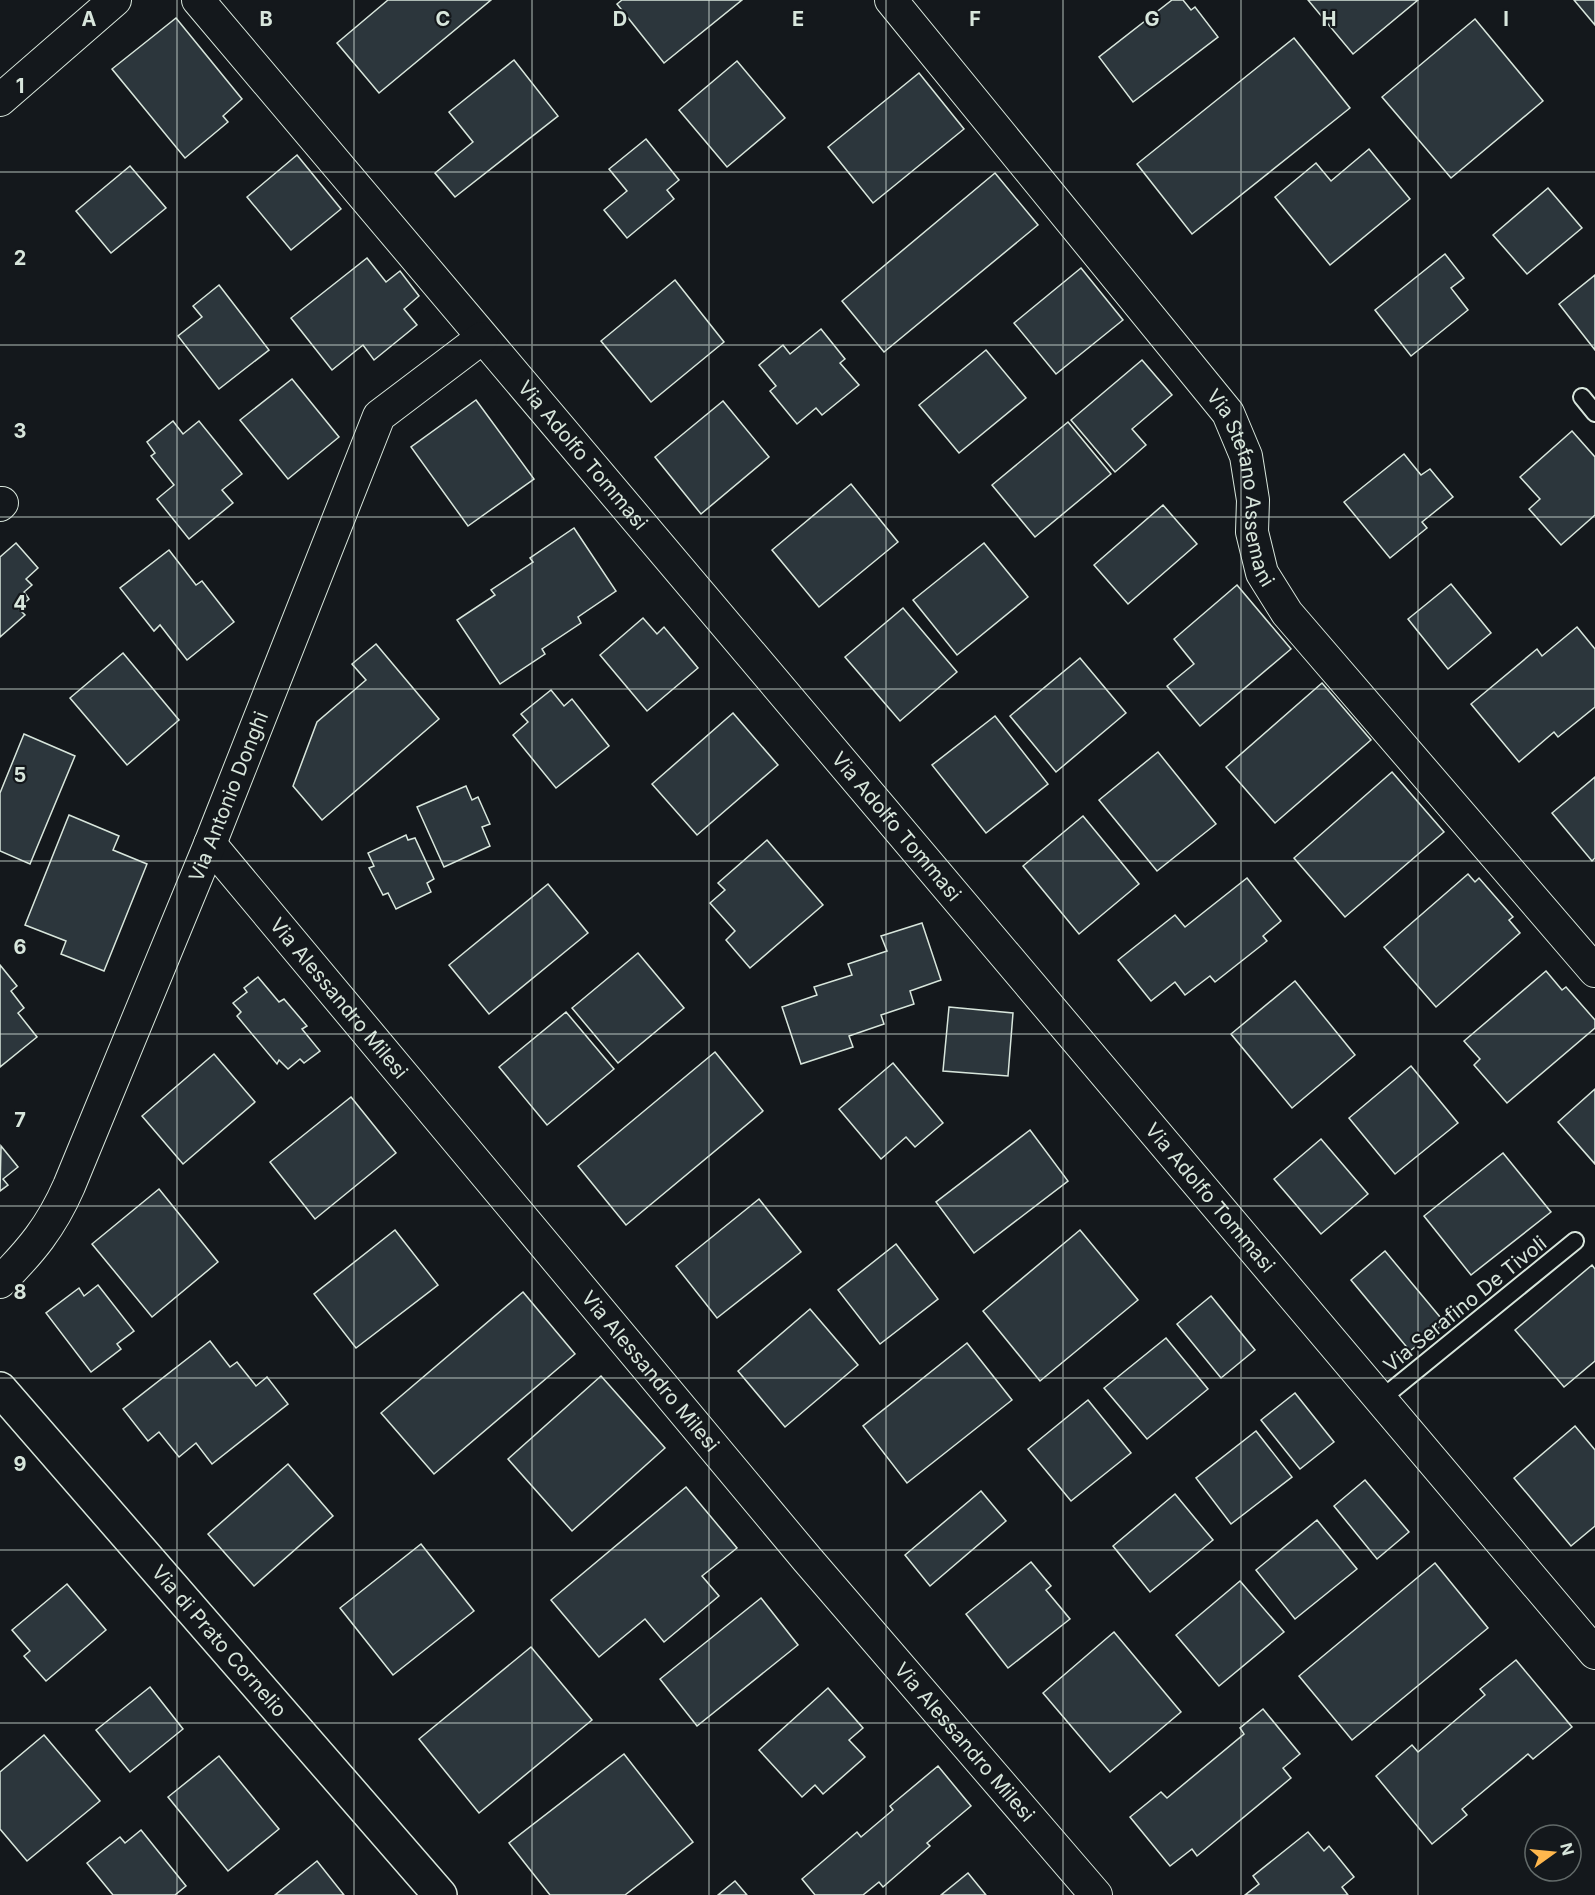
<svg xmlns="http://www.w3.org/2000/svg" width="1595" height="1895" viewBox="0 0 1595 1895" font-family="Inter,sans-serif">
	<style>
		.building { fill: #2c363c; stroke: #d8e6dc; stroke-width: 1.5 }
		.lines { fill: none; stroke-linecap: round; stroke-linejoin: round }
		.service-casing { stroke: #d8e6dc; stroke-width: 20 }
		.minor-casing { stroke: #d8e6dc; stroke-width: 34 }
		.tertiary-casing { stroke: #d8e6dc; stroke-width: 36 }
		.service { stroke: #14181c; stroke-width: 16 }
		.minor { stroke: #14181c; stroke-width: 32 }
		.tertiary { stroke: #14181c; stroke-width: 33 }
		.grid { fill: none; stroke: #d8e6dc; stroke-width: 1.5; stroke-opacity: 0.55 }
		.labels { text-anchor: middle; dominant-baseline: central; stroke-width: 4.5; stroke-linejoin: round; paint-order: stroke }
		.street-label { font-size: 20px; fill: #d8e6dc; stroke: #14181c }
		.grid-label { font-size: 20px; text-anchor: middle; font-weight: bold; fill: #d8e6dc; stroke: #14181c; stroke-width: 4.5; stroke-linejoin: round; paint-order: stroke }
	</style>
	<rect width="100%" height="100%" fill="#14181c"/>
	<g class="building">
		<polygon points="388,0 491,0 379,93 337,43"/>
		<polygon points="622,0 742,0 664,63 617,4"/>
		<polygon points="1172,0 1183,0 1191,10 1195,7 1218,37 1133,102 1099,57"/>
		<polygon points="1308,0 1418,0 1353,54"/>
		<polygon points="1574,0 1595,0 1595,25"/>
		<polygon points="176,18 242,99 223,116 228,122 185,158 112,69"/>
		<polygon points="1475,19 1543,101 1451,178 1382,97"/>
		<polygon points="1294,38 1350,108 1192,234 1137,164"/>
		<polygon points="514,60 558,116 455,197 435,173 473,142 449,112"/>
		<polygon points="737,61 785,118 727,167 679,110"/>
		<polygon points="919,73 964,129 873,203 828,147"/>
		<polygon points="646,139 679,180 667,190 674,199 627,238 604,210 627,191 609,169"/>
		<polygon points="1369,149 1410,199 1330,265 1275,197 1316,163 1331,181"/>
		<polygon points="297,155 341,209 291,250 247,197"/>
		<polygon points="130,166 166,208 111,253 76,211"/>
		<polygon points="995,173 1038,225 884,352 842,301"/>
		<polygon points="1548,188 1582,228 1527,274 1493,235"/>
		<polygon points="1445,254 1464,278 1451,288 1468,310 1411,356 1375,310"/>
		<polygon points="367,258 386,282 400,271 419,296 404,309 417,325 374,360 363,345 332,370 291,318"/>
		<polygon points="1081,268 1123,320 1056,374 1014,323"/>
		<polygon points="1595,275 1595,350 1559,304"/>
		<polygon points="675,280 724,342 651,402 601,341"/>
		<polygon points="219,285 269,350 219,389 178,336 202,317 193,306"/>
		<polygon points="821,329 845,359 840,363 859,385 822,415 816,408 797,424 770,391 776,386 759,365 783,345 790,354"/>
		<polygon points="986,350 1026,398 959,453 919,405"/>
		<polygon points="1142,360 1172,395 1132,429 1146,445 1115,472 1071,420"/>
		<polygon points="292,379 339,437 288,479 240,420"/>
		<polygon points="476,400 534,479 468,526 411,447"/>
		<polygon points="723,401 769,457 701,514 655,457"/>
		<polygon points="173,421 183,434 199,421 242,474 222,490 233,503 189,539 157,499 174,485 151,456 155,453 147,442"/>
		<polygon points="1068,422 1111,474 1035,537 992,485"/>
		<polygon points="1572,431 1595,457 1595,515 1561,545 1529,509 1540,499 1520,477"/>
		<polygon points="1404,454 1421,475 1430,469 1453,497 1422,522 1427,528 1390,558 1344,502"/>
		<polygon points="851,484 898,542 819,607 772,550"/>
		<polygon points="1163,505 1197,544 1128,604 1094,565"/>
		<polygon points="574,528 616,591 578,617 581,623 542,649 545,654 500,684 457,620 495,595 491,590 533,562 530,558"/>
		<polygon points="16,543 38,568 26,579 32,585 24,592 29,599 18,608 25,615 0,637 0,557"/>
		<polygon points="984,543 1028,597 957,655 913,600"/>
		<polygon points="169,550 196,585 202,581 234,622 187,660 160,625 154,631 120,588"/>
		<polygon points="1451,584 1491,633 1448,669 1408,619"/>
		<polygon points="1237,585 1291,649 1200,726 1167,686 1194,664 1174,639"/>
		<polygon points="903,608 957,672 900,721 845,657"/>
		<polygon points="643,618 657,634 664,627 698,668 647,711 600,655"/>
		<polygon points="1577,627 1595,649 1595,707 1558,737 1554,732 1519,762 1471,704 1537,649 1542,656"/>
		<polygon points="376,644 439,719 322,820 293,786 317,722 366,680 352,664"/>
		<polygon points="123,653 179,720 127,765 70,698"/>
		<polygon points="1080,658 1126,713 1056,772 1010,716"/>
		<polygon points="1322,683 1371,740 1275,823 1226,767"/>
		<polygon points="551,690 564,706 572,699 609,746 556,788 513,735 528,722 521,714"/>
		<polygon points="733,713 778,765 697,835 652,784"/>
		<polygon points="995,716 1048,784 986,833 932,765"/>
		<polygon points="24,734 75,756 30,864 0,851 0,793"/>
		<polygon points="1158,752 1216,824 1157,871 1099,800"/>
		<polygon points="1392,772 1444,832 1345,917 1294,858"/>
		<polygon points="1595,777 1595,858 1592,861 1552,813"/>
		<polygon points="466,786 472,800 478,797 490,824 482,827 490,846 444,867 417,807"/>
		<polygon points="69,815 119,836 113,850 147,864 104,971 61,954 66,941 25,925"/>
		<polygon points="1083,816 1139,884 1079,934 1023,866"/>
		<polygon points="406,835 408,840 415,838 434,879 427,883 431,892 396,909 388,893 383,895 369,868 374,866 368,853"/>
		<polygon points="767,840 823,905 750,968 726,940 735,931 710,903 725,890 718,883"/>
		<polygon points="1468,874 1475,882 1479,878 1513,917 1509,920 1520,933 1436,1007 1384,947"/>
		<polygon points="1247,878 1281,921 1263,936 1267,941 1215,982 1210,976 1185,995 1175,982 1151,1001 1118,960 1175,915 1185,927"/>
		<polygon points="548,884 588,933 489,1014 449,965"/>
		<polygon points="922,923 941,980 910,991 914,1004 881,1015 884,1024 849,1036 853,1047 801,1064 782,1007 817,995 814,987 852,975 848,964 887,951 881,936"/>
		<polygon points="638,953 684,1008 618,1063 572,1008"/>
		<polygon points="0,965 17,986 11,991 24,1008 18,1013 37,1037 0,1067"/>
		<polygon points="1546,971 1562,990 1566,987 1595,1020 1595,1028 1507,1103 1474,1065 1480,1059 1464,1041"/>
		<polygon points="258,977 279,1002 284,999 307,1026 302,1029 320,1051 304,1063 300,1059 288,1069 279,1060 277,1064 237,1016 241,1012 233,1003 247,992 244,988"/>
		<polygon points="1295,981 1355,1055 1292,1108 1231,1034"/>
		<polygon points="949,1007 1013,1013 1008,1076 943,1071"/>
		<polygon points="566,1012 614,1069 547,1125 499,1067"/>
		<polygon points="715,1052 763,1111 626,1225 578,1166"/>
		<polygon points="214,1054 255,1102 183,1164 142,1116"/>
		<polygon points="893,1063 943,1123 915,1147 906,1137 881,1159 839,1109"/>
		<polygon points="1411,1066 1458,1123 1395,1174 1349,1118"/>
		<polygon points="1595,1089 1595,1164 1558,1122"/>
		<polygon points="351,1097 396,1153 315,1219 270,1162"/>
		<polygon points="1030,1130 1068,1181 974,1253 936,1202"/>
		<polygon points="1321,1139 1368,1194 1321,1234 1274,1179"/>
		<polygon points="1,1146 18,1167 3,1179 8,1185 0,1191"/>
		<polygon points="1503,1153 1551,1212 1471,1275 1424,1216"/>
		<polygon points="159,1189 218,1262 152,1317 92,1244"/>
		<polygon points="759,1199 801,1252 717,1318 676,1266"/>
		<polygon points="395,1230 438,1285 356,1348 314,1294"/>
		<polygon points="1080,1230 1138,1300 1040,1381 983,1311"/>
		<polygon points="896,1244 938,1299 880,1344 838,1290"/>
		<polygon points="1385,1251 1445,1323 1410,1351 1351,1280"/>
		<polygon points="1592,1265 1595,1269 1595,1361 1564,1387 1515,1330"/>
		<polygon points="98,1285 134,1331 117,1344 121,1349 91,1372 46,1313 79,1288 84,1296"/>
		<polygon points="523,1292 575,1354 434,1474 381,1413"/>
		<polygon points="1211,1296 1255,1350 1221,1378 1177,1324"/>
		<polygon points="810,1309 858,1365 785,1427 738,1371"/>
		<polygon points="1166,1338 1208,1389 1147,1439 1104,1388"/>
		<polygon points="210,1341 230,1367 237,1362 256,1386 267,1377 288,1404 212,1464 196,1443 179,1457 159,1432 148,1441 123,1409"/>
		<polygon points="967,1343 1012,1400 907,1483 863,1426"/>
		<polygon points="601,1376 665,1448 572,1531 508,1459"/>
		<polygon points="1295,1393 1334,1442 1300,1469 1261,1420"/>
		<polygon points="1088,1400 1131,1453 1071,1501 1028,1449"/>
		<polygon points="1575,1426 1595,1450 1595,1526 1571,1546 1514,1478"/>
		<polygon points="1256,1431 1292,1477 1231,1524 1196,1478"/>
		<polygon points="288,1464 333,1516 254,1586 208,1534"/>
		<polygon points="1365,1480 1409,1532 1377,1559 1334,1506"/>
		<polygon points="686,1487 737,1548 702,1576 719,1596 664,1642 645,1619 599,1657 551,1600"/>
		<polygon points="981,1491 1006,1521 930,1586 905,1555"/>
		<polygon points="1175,1494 1213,1540 1150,1592 1113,1546"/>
		<polygon points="1317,1520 1357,1569 1295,1619 1256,1570"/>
		<polygon points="421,1544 474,1611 393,1675 340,1608"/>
		<polygon points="1031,1562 1051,1586 1046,1590 1070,1619 1008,1668 966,1614"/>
		<polygon points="1435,1563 1488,1628 1352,1740 1299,1676"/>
		<polygon points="1240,1581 1284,1632 1219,1686 1176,1635"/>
		<polygon points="67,1584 106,1630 46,1681 24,1656 30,1651 12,1630"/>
		<polygon points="761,1598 798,1645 697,1726 660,1679"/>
		<polygon points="1114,1632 1181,1712 1110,1772 1043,1693"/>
		<polygon points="531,1647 592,1720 479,1813 419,1739"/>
		<polygon points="1516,1660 1572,1727 1533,1759 1528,1754 1462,1809 1467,1815 1432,1844 1376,1776 1412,1745 1418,1752 1485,1695 1480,1689"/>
		<polygon points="150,1687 183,1729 130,1772 96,1730"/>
		<polygon points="828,1688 863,1728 849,1740 865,1757 823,1794 815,1785 802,1797 759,1750"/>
		<polygon points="1263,1709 1300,1754 1283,1768 1291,1778 1197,1856 1192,1849 1170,1866 1130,1817 1161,1792 1167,1798 1244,1734 1240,1728"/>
		<polygon points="44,1735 100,1801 27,1861 0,1829 0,1772"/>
		<polygon points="624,1754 693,1842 625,1895 550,1895 509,1843"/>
		<polygon points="219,1756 279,1829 228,1871 168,1797"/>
		<polygon points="938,1766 971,1806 927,1843 930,1846 883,1887 879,1882 863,1895 815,1895 802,1879 857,1832 861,1837 893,1810 890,1806"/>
		<polygon points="141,1830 186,1886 175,1895 113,1895 87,1863 120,1837 125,1843"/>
		<polygon points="1308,1832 1324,1851 1329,1846 1354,1877 1342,1887 1348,1895 1245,1895 1259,1884 1253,1876"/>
		<polygon points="317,1861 344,1895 275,1895"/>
		<polygon points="968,1873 986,1895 941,1895"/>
		<polygon points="735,1881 747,1895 718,1895"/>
	</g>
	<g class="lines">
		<g class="service-casing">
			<g id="service">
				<polyline points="1582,397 1595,413"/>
				<polyline points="1381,1399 1575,1241"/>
			</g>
		</g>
		<g class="minor-casing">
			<g id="minor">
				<path id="s1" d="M198,0l1397,1653"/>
				<path id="s2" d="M891,0l337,413 18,43 7,44 -1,32 10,41 25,40 308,358"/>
				<polyline points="0,100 115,0"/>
				<polyline points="0,505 2,503"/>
				<path id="s3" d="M210,844l597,715 289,336"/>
				<path id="s4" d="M0,1282c31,-31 51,-55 69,-96l141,-342 169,-428 103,-78"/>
			</g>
		</g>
		<g class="tertiary-casing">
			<g id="tertiary">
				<path id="s5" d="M0,1389l440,506"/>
			</g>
		</g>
		<use href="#service" class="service"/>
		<use href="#minor" class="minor"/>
		<use href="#tertiary" class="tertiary"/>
	</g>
	<path class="grid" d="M177,0v1895M354,0v1895M532,0v1895M709,0v1895M886,0v1895M1063,0v1895M1241,0v1895M1418,0v1895M0,172h1595M0,345h1595M0,517h1595M0,689h1595M0,861h1595M0,1034h1595M0,1206h1595M0,1378h1595M0,1550h1595M0,1723h1595"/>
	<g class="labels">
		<g class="street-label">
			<text stroke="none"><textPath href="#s1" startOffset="596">Via Adolfo Tommasi</textPath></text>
			<text stroke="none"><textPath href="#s2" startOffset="609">Via Stefano Assemani</textPath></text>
			<text stroke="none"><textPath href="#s4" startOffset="540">Via Antonio Donghi</textPath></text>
			<text stroke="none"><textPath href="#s1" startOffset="1082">Via Adolfo Tommasi</textPath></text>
			<text stroke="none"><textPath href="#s3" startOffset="201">Via Alessandro Milesi</textPath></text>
			<text stroke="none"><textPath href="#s1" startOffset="1568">Via Adolfo Tommasi</textPath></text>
			<text transform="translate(1465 1304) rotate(-39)">Via Serafino De Tivoli</text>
			<text stroke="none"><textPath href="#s3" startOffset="687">Via Alessandro Milesi</textPath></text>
			<text stroke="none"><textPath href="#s5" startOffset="334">Via di Prato Cornelio</textPath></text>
			<text stroke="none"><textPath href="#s3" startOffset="1173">Via Alessandro Milesi</textPath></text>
		</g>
	</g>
	<g class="grid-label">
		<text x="89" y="26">A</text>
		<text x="266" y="26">B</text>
		<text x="443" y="26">C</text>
		<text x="620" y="26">D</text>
		<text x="798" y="26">E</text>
		<text x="975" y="26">F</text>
		<text x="1152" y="26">G</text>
		<text x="1329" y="26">H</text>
		<text x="1506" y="26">I</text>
		<text x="20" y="93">1</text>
		<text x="20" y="265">2</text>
		<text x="20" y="438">3</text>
		<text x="20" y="610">4</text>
		<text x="20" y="782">5</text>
		<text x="20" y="954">6</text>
		<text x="20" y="1127">7</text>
		<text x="20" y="1299">8</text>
		<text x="20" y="1471">9</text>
	</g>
	<g transform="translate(1553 1853) rotate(75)"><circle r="28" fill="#14181c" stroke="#626a69" stroke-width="1.5"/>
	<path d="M0-4.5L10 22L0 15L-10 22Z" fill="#ffb74d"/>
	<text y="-9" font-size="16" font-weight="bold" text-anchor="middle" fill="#d8e6dc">N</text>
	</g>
</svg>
